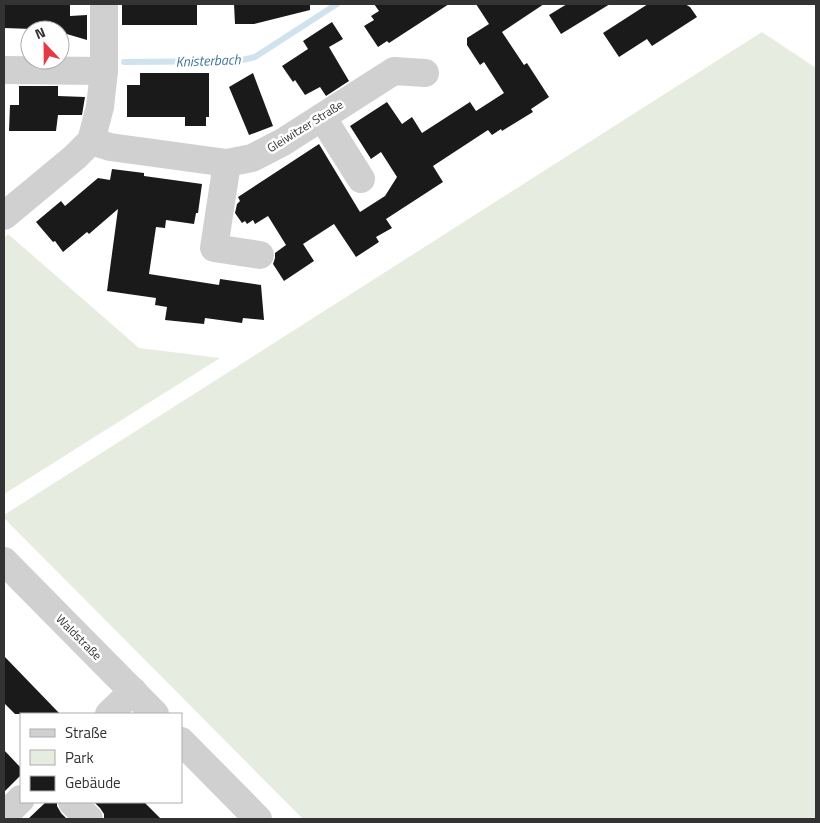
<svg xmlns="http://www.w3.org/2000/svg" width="820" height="823" viewBox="0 0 820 823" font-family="'Titillium Web',sans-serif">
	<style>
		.green { fill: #e6ecdf }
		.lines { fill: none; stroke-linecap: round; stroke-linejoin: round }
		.stream { stroke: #cfe2ee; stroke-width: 6 }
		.building { fill: #1a1a1a }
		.minor { stroke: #d0d0d0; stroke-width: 28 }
		.labels { text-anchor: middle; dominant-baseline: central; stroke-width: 5; stroke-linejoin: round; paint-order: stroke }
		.street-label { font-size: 12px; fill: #333; stroke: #fff }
		.water-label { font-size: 14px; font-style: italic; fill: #3f7597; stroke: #fff }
	</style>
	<rect width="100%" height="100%" fill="#fff"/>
	<g class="green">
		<polygon points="762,32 816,68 816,819 303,819 4,518 4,515"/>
		<polygon points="8,234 139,348 220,358 4,494 4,238"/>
	</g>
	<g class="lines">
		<polyline class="stream" points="124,62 238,61 255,57 337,4"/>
	</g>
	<g class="building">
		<polygon points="4,4 70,4 70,16 87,15 87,40 60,32 60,30 4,28"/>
		<rect x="122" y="4" width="75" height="21"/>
		<polygon points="234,4 310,4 310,10 254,24 235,24"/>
		<polygon points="374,4 449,4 389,43 387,41 378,47 364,26 374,20 371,16 379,11"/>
		<polygon points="476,4 544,4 502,32 524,65 527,63 549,97 531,109 533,112 502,131 501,129 492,135 488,130 433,166 443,182 386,219 392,228 376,237 379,242 356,257 334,224 303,244 314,261 284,281 273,264 275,258 275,253 286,245 268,216 255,224 253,220 247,224 245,221 242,223 235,213 237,204 240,201 238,197 319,144 360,212 385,196 397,177 381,152 371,159 350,126 387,102 402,124 412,117 422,133 470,102 476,111 504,93 484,62 480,65 467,45 467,38 489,24"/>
		<polygon points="567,4 610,4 561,34 549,15"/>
		<polygon points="648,4 685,4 690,7 697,17 652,46 647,39 619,57 603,33"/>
		<polygon points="332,22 343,39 329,47 349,81 326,96 320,87 305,95 295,80 293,82 282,66 308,49 303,41"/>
		<polygon points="140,73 209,73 209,117 206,117 206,126 185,126 185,117 127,117 127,85 140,85"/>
		<polygon points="253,73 273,126 249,135 229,87"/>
		<polygon points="19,86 58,86 58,96 85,97 82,115 58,115 56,131 9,131 10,105 19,105"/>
		<polygon points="112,169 144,173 144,176 202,184 198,213 196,213 194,224 166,220 165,228 156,227 149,274 219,285 220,279 261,285 264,320 243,318 242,323 205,318 204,324 165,320 167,307 155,305 156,298 107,291 118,209 89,234 87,232 63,252 55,241 53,242 36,222 61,201 65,206 98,178 110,180"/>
		<polygon points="4,656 60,714 15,714 4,703"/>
		<polygon points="4,750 21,768 21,775 4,792"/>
		<polygon points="46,802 57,802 57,806 61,813 67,819 28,819"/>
		<polygon points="94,802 144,802 161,819 104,819 104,814 100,808"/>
	</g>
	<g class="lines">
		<g class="minor">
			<polyline points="4,70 104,71"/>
			<polyline points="322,117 361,179"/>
			<polyline points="91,141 110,147 227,163 252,158 283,142 394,71 425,73"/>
			<polyline points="227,163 214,248 260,255"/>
			<polyline points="4,216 75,157 91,141 100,107 104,71 104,4"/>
			<polyline points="4,561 155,714"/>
			<polyline points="109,714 133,691"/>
			<polyline points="181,741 258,819"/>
			<polyline points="72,802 89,819"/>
			<polyline points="4,816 21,799"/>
		</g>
	</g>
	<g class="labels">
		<g class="street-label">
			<text transform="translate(305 126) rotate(-32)">Gleiwitzer Straße</text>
			<text transform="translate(79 637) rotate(45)">Waldstraße</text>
		</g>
		<g class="water-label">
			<text transform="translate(208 60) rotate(-2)">Knisterbach</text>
		</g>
	</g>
	<rect width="820" height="823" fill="none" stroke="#333333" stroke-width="10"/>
	<rect x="20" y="713" width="162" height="90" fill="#ffffff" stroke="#adadad"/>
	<rect x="30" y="729" width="25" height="8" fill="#d0d0d0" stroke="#adadad"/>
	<text x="65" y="738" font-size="15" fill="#333333">Straße</text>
	<rect x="30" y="750" width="25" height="15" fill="#e6ecdf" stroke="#adadad"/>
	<text x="65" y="763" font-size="15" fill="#333333">Park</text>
	<rect x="30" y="776" width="25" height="15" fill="#1a1a1a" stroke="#adadad"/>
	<text x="65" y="788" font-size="15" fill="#333333">Gebäude</text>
	<g transform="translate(45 45) rotate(338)"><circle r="24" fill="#ffffff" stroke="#adadad"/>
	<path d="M0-4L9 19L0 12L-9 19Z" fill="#e63946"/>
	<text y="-8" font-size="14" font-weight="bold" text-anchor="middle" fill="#333333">N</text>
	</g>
</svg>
